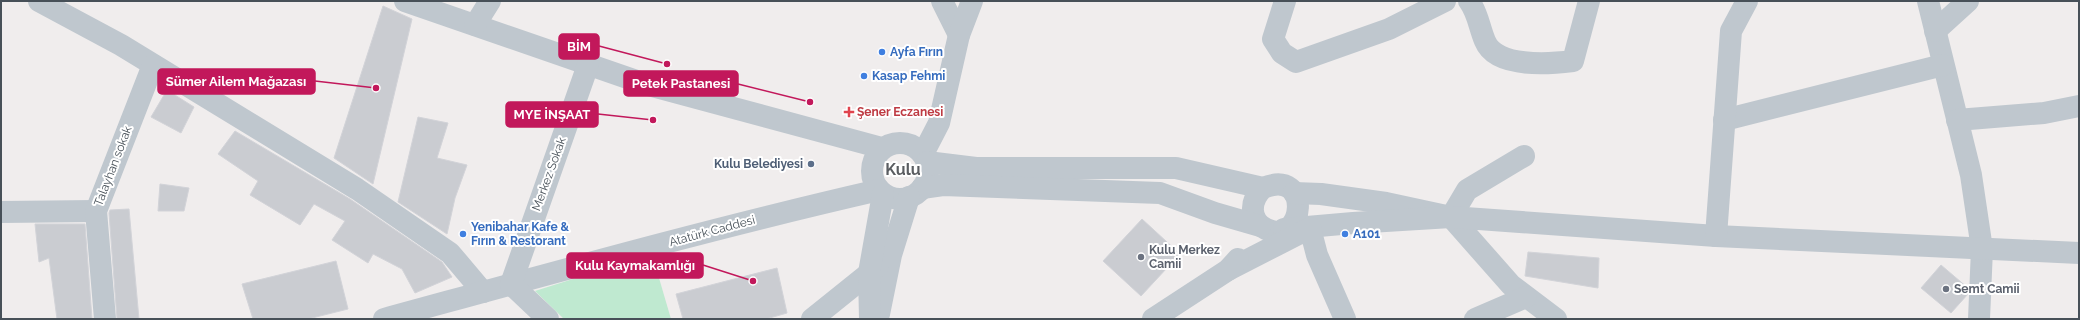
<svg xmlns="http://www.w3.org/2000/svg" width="2080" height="320" viewBox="0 0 2080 320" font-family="Raleway,sans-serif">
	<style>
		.green { fill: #bfe9d0 }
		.building { fill: #caccd1; stroke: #d2d3d8 }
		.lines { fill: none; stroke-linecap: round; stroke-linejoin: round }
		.minor { stroke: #bfc7ce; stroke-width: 22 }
		.shop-dot { fill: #3f7fe0; stroke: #fff; stroke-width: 1.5 }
		.health-dot { fill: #e0444e; stroke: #fff; stroke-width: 1.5 }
		.service-dot { fill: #5c6f8a; stroke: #fff; stroke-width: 1.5 }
		.worship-dot { fill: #6b7280; stroke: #fff; stroke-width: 1.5 }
		.labels { text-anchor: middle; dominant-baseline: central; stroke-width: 4; stroke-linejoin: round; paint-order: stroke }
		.shop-label { font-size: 12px; font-weight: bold; fill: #366cbe; stroke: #fff; text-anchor: start }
		.health-label { font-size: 12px; font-weight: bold; fill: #be3a42; stroke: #fff; text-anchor: start }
		.service-label { font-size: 12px; font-weight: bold; fill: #4e5e75; stroke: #fff; text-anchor: end }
		.street-label { font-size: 12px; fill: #475058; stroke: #fff }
		.worship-label { font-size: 12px; font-weight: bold; fill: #5b616d; stroke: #fff; text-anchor: start }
		.district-label { font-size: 16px; font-weight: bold; fill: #5a5d61; stroke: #fff }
		.leader { fill: none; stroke: #c2185b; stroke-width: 1.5 }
		.callout-dot { fill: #c2185b; stroke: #fff; stroke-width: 1.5 }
		.callout { fill: #c2185b; stroke: #c2185b; stroke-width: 1.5 }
		.callout-label { font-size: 13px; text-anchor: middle; font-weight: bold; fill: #fff }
	</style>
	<rect width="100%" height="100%" fill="#f0eded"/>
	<polygon class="green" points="652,254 671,319 564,319 535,291"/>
	<g class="building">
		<polygon points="383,6 412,19 373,184 334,158"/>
		<polygon points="167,90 194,107 181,133 151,117"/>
		<polygon points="418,117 448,123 437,158 467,165 455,198 447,234 398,202"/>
		<polygon points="235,131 350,199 442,262 452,277 415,293 402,269 373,254 368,263 332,240 345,221 314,204 300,225 250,195 258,181 218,154"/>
		<polygon points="160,184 189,188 184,211 158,211"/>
		<polygon points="129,209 139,319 117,319 109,213 110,210"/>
		<polygon points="1142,219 1180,254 1141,296 1103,261"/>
		<polygon points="35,224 85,224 92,319 57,319 49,258 39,262"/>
		<polygon points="1528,252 1599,258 1598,288 1525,276"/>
		<polygon points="336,261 348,309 308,319 253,319 242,284"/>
		<polygon points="1941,265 1968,288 1968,294 1951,313 1921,288"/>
		<polygon points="777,268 787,313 766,319 683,319 676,294"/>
	</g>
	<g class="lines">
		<g class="minor">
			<polyline points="39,1 121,45 357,189 450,253 483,292"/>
			<polyline points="405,1 648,85 882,148"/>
			<polyline points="942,1 959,35"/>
			<polyline points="1285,1 1273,39 1282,53 1296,62 1389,29 1445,1"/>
			<path d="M1469,1c9,12 10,26 16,40 11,27 64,23 88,20l16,-60"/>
			<polyline points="1928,1 1971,175 1982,249 1979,319"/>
			<polyline points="475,25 490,1"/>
			<polyline points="1935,31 1968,1"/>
			<polyline points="1724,120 1943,65"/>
			<polyline points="1957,120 2044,113 2079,106"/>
			<circle cx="900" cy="171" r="28"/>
			<polyline points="923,154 939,123 959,35 972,1"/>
			<path d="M927,162l49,6h200l87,20c50,-21 42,60 3,41 -18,-9 -16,-29 -3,-41"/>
			<polyline points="922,188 943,185 1160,193 1215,213 1260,226"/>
			<polyline points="1294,193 1321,194 1386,203 1451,217 1511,285 1556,319"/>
			<polyline points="1,212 96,211"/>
			<polyline points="1451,217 1467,190 1524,156"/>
			<polyline points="1284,229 1353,223 1451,217 1716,236 2079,253"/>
			<polyline points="1716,236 1731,31 1747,1"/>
			<polyline points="1228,270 1310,228 1317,255 1345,319"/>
			<polyline points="879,314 891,255 909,197"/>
			<polyline points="105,319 96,211 153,65"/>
			<path d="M384,319c165,-45 329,-91 495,-129"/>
			<polyline points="548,319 511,284 588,65"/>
			<polyline points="812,319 878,266"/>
			<polyline points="870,319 869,273 883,194"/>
			<polyline points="1153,319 1228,270 1238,259"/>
			<polyline points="1475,319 1526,297"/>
		</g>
	</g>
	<g class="shop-dot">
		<circle cx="882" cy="52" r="4"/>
		<circle cx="864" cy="76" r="4"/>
		<circle cx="463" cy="234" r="4"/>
		<circle cx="1345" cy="234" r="4"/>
	</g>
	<path class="health-dot" d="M847 106h4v4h4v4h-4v4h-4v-4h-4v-4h4z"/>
	<circle class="service-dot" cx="811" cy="164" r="4"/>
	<g class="worship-dot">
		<circle cx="1141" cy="257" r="4"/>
		<circle cx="1946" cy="289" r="4"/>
	</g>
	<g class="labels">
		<g class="shop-label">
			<text x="890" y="52">Ayfa Fırın</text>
			<text x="872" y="76">Kasap Fehmi</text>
			<text x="471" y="227">Yenibahar Kafe &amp;<tspan x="471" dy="14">Fırın &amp; Restorant</tspan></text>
			<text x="1353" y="234">A101</text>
		</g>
		<g class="health-label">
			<text x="857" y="112">Şener Eczanesi</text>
		</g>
		<g class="service-label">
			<text x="803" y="164">Kulu Belediyesi</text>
		</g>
		<g class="street-label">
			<text transform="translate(113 166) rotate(-69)">Talayhan sokak</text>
			<text transform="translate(549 174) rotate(-70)">Merkez Sokak</text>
			<text transform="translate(712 231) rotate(-15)">Atatürk Caddesi</text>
		</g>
		<g class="worship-label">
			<text x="1149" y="250">Kulu Merkez<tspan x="1149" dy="14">Camii</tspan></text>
			<text x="1954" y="289">Semt Camii</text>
		</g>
		<g class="district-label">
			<text x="903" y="169">Kulu</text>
		</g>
	</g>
	<path class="leader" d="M667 64L599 46M376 88L315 81M810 102L738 84M653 120L598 114M753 281L703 265"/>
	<g class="callout-dot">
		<circle cx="667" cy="64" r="4"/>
		<circle cx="376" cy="88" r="4"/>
		<circle cx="810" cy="102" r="4"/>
		<circle cx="653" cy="120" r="4"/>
		<circle cx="753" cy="281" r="4"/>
	</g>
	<g class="callout">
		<rect x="559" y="34" width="40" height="25" rx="4"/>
		<rect x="158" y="69" width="157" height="25" rx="4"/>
		<rect x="624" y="71" width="114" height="25" rx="4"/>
		<rect x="506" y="102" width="92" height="25" rx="4"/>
		<rect x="567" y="253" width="136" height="25" rx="4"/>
	</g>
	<g class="callout-label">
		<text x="579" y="51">BİM</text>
		<text x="236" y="86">Sümer Ailem Mağazası</text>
		<text x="681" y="88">Petek Pastanesi</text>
		<text x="552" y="119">MYE İNŞAAT</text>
		<text x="635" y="270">Kulu Kaymakamlığı</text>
	</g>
	<rect width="2080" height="320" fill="none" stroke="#475058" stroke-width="4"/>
</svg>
